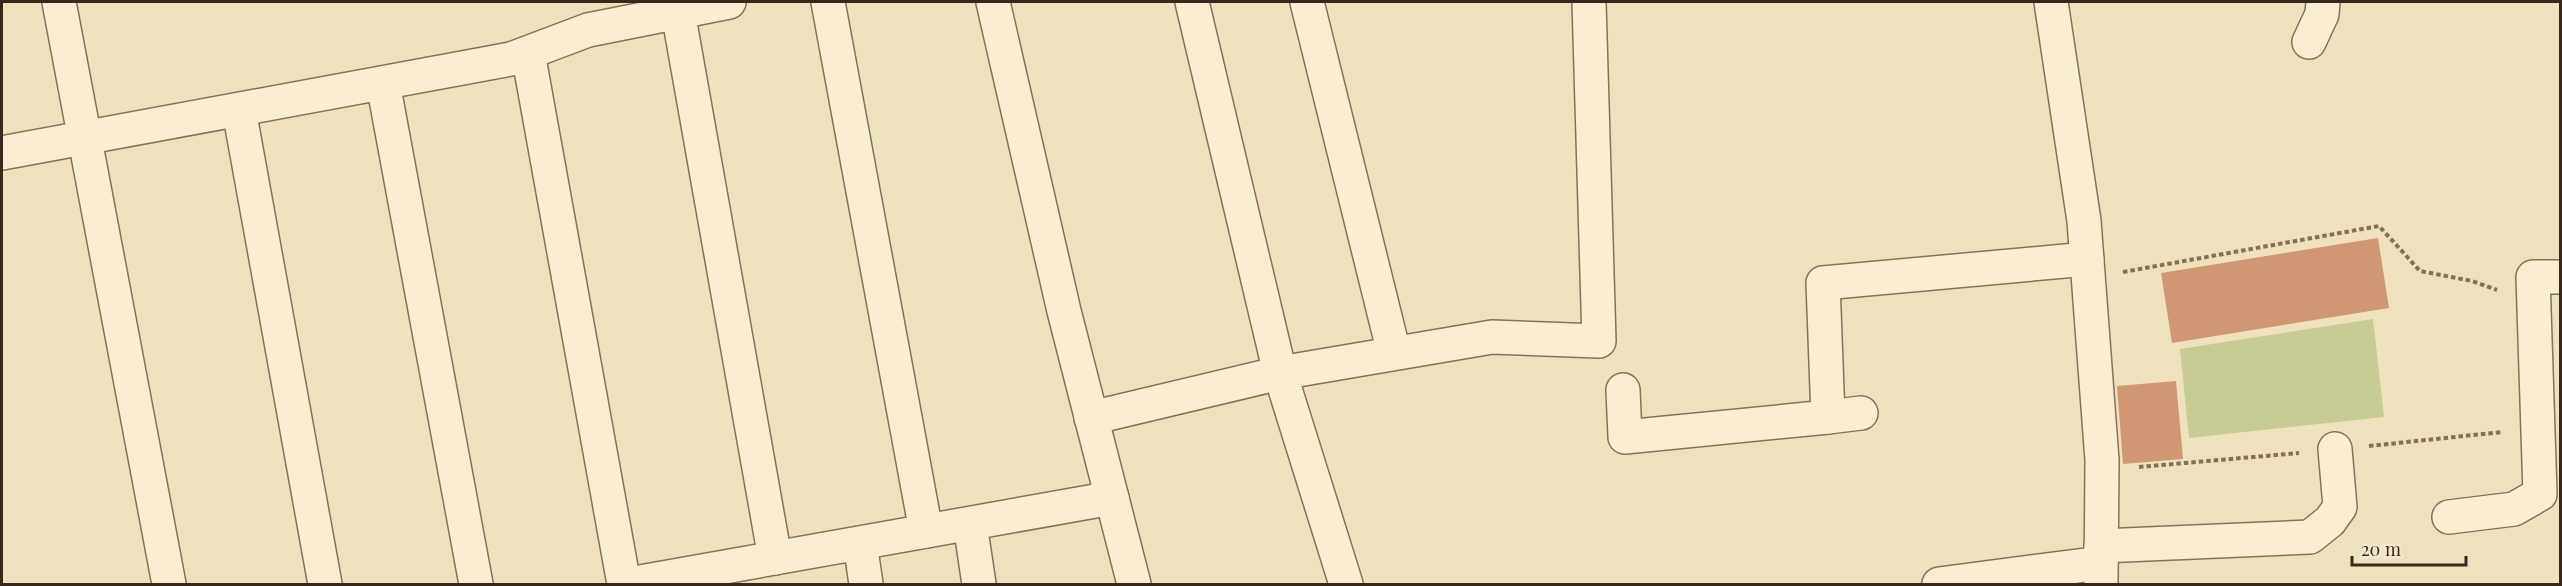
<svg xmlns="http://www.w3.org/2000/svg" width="2562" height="586" viewBox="0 0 2562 586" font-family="'Playfair Display',serif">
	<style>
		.green { fill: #c7cd92 }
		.building { fill: #cf9873 }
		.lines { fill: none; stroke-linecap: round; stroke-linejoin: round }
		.street-casing { stroke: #887056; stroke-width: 36 }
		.path { stroke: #887056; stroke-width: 4; stroke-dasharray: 4.5 3; stroke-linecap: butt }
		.street { stroke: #faedd2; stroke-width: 33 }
	</style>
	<rect width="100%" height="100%" fill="#efe0be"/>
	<polygon class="green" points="2373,319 2384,417 2189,438 2180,349"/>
	<g class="building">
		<polygon points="2378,238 2389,308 2172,343 2161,273"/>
		<polygon points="2176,381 2183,459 2123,464 2117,386"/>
	</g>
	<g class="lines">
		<g class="street-casing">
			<g id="street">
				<polyline points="59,2 169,584"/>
				<polyline points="828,2 926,531"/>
				<polyline points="993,2 1064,311 1134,584"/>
				<polyline points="1192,2 1280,373 1346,584"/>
				<polyline points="1307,2 1394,353"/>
				<polyline points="2051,2 2084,221 2102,460 2101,584"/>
				<polyline points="678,12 775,558"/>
				<polyline points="2309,42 2322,14 2323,2"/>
				<polyline points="528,53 624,584"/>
				<polyline points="383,83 476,584"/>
				<polyline points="239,110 325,584"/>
				<polyline points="2,153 511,59 588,30 729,2"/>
				<polyline points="1623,390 1625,437 1828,417 1823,283 2087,259"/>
				<polyline points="1828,417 1861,413"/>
				<polyline points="1091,418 1280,373 1492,337 1599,341 1589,2"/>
				<polyline points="2449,517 2514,509 2540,494 2533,277 2560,277"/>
				<polyline points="970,524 979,584"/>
				<polyline points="860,543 866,584"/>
				<polyline points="2101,546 2310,537 2330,521 2340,507 2335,449"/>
				<polyline points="629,584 1112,498"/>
				<polyline points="1939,584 2101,563"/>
			</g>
		</g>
		<g class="path">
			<polyline points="2123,272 2379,226 2420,271 2472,281 2497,290"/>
			<polyline points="2369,446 2502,432"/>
			<polyline points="2139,467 2299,453"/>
		</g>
		<use href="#street" class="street"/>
	</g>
	<rect width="2562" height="586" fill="none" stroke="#37281c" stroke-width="6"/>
	<path d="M2352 556v9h114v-9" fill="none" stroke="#37281c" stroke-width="3"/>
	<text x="2361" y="556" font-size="18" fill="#37281c" stroke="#f6eace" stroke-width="4.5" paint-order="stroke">20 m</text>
</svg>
